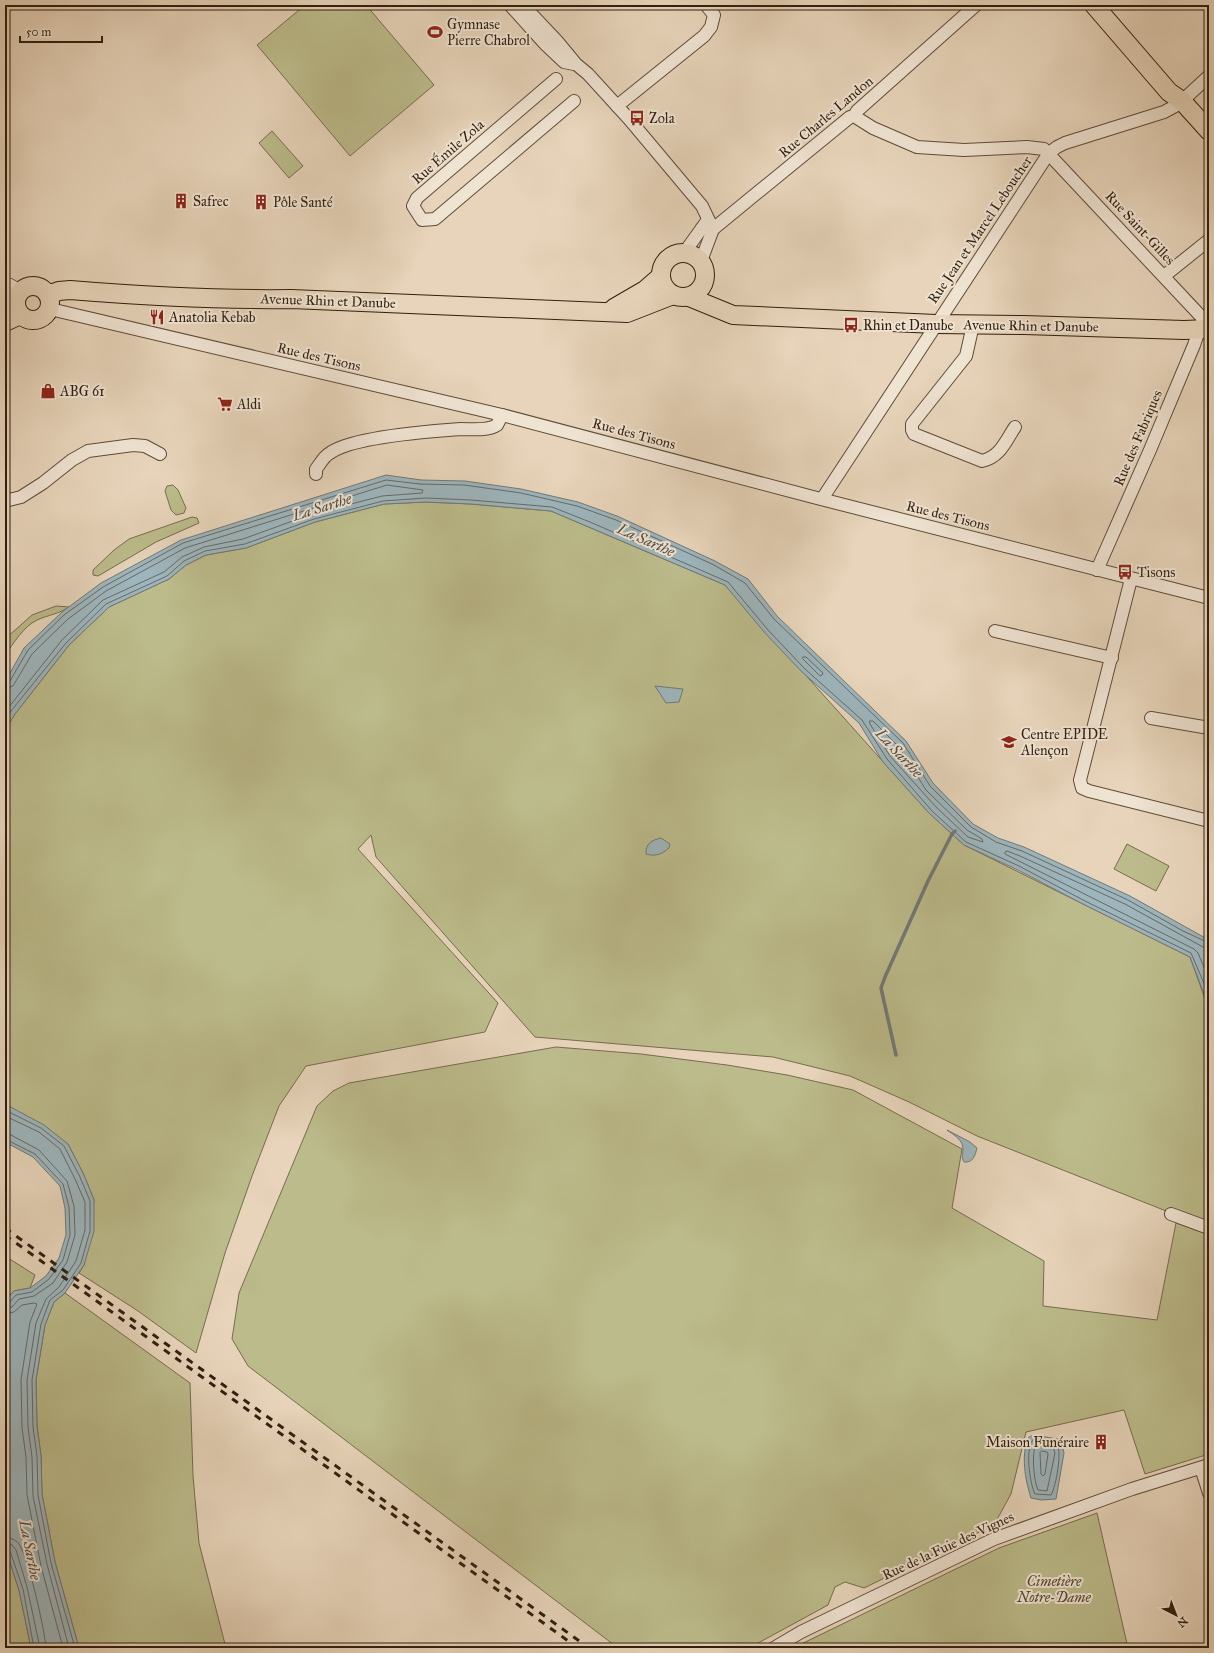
<svg xmlns="http://www.w3.org/2000/svg" width="1214" height="1653" viewBox="0 0 1214 1653" font-family="'IM FELL Great Primer',serif">
	<style>
		.green { fill: #bcbb8b; stroke: #766d4d }
		.water { fill: #9db5bc; stroke: #727977 }
		.lines { fill: none; stroke-linecap: round; stroke-linejoin: round }
		.shore { stroke: #676a66; stroke-width: 1 }
		.stream { stroke: #727977; stroke-width: 3.5 }
		.street-casing { stroke: #5e4c3a; stroke-width: 14 }
		.secondary-casing { stroke: #311f0f; stroke-width: 18 }
		.primary-casing { stroke: #311f0f; stroke-width: 20 }
		.street { stroke: #efe3d2; stroke-width: 12 }
		.secondary { stroke: #efe3d2; stroke-width: 17 }
		.primary { stroke: #e7d4ba; stroke-width: 18 }
		.rail { stroke: #311f0f; stroke-width: 3; stroke-dasharray: 7 7; stroke-linecap: butt }
		.labels { text-anchor: middle; dominant-baseline: central; stroke-width: 4; stroke-linejoin: round; paint-order: stroke }
		.poi-label { font-size: 14px; fill: #311f0f; stroke: #efe3d2; text-anchor: start }
		.street-label { font-size: 14px; fill: #311f0f; stroke: #efe3d2 }
		.park-label { font-size: 14px; font-style: italic; fill: #54462e; stroke: #efe3d2 }
		.water-label { font-size: 15px; font-style: italic; fill: #514c43; stroke: #efe3d2 }
	</style>
	<rect width="100%" height="100%" fill="#e7d4ba"/>
	<filter id="stains"><feTurbulence type="fractalNoise" baseFrequency=".005" numOctaves="4"/><feColorMatrix values="0 0 0 0 .2 0 0 0 0 .09 0 0 0 0 .02 0 0 0 .5 -.17"/></filter>
	<radialGradient id="worn" r=".72"><stop offset=".6" stop-color="#630" stop-opacity="0"/><stop offset="1" stop-color="#630" stop-opacity=".3"/></radialGradient>
	<g class="green">
		<polygon points="305,5 366,5 434,85 350,156 257,45"/>
		<polygon points="272,131 303,166 289,178 259,143"/>
		<polygon points="173,485 178,490 186,508 184,513 176,515 171,510 165,491 167,486"/>
		<polygon points="426,502 471,504 551,511 725,585 929,813 964,845 1190,957 1209,1010 1209,1228 977,1136 909,1102 850,1076 773,1057 535,1037 376,857 371,835 358,849 498,1003 485,1032 306,1066 279,1106 252,1176 225,1253 196,1353 138,1311 79,1273 84,1265 94,1200 84,1175 68,1144 5,1104 5,730 15,714 69,645 109,607 169,579 186,565 206,555 246,548 315,522 384,504"/>
		<polygon points="192,517 197,518 199,523 156,542 98,576 93,575 93,570 114,550 129,539"/>
		<path d="M56,606l13,1c-10,7 -21,8 -32,13 -14,7 -23,23 -32,35v-16l27,-24z"/>
		<polygon points="1127,844 1169,866 1156,891 1114,869"/>
		<polygon points="556,1047 641,1054 727,1065 787,1075 853,1090 962,1149 952,1208 1044,1261 1043,1306 1157,1320 1176,1223 1209,1235 1209,1454 1145,1474 1124,1410 1026,1432 1011,1494 994,1525 864,1588 845,1582 835,1587 828,1605 749,1648 618,1648 248,1366 232,1339 239,1293 317,1106 333,1091 349,1083"/>
		<polygon points="5,1256 35,1275 30,1288 14,1291 5,1301"/>
		<polygon points="65,1293 190,1383 193,1476 199,1543 226,1648 79,1648 55,1562 42,1494 41,1456 37,1426 36,1380 45,1325 54,1302"/>
		<polygon points="1097,1513 1128,1648 793,1648 999,1548"/>
		<polygon points="5,1547 19,1590 31,1648 5,1648"/>
	</g>
	<g class="water">
		<polygon points="386,475 421,480 465,481 521,489 578,502 617,516 715,561 748,579 777,616 906,741 933,783 973,824 998,838 1024,847 1130,896 1209,940 1209,1007 1190,957 1083,904 1018,870 964,845 929,813 883,762 859,723 802,672 765,633 725,585 551,511 471,504 426,502 384,504 315,522 246,548 206,555 186,565 169,579 109,607 69,645 15,714 5,730 5,682 24,648 62,612 101,583 181,540"/>
		<polygon points="655,686 683,689 679,702 666,703"/>
		<path d="M661,838l9,6 -1,4c-7,6 -13,9 -23,6 -1,-10 6,-14 15,-16z"/>
		<polygon points="5,1104 44,1125 68,1144 84,1175 94,1200 94,1231 84,1265 65,1293 54,1302 45,1325 36,1380 37,1426 41,1456 42,1494 55,1562 79,1648 31,1648 19,1590 5,1547 5,1301 14,1291 30,1288 46,1276 59,1258 66,1235 65,1208 60,1186 33,1157 5,1142"/>
		<path d="M947,1130l23,12 7,6c-2,8 -4,15 -13,14 -3,-5 -1,-7 -1,-13 0,-9 -9,-14 -16,-19z"/>
		<path d="M1033,1435l25,4 3,2 3,12 -8,46 -15,1 -10,-2c-6,-19 -10,-42 -3,-60z"/>
	</g>
	<g class="lines">
		<g class="shore">
			<polygon points="803,657 806,657 823,673 822,675 820,676 803,659"/>
			<polyline points="5,684 10,681 28,650 64,615 103,587 183,543 386,480 420,484 464,485 521,493 577,506 616,520 714,565 745,583 774,619 903,743 930,786 971,827 996,842 1022,851 1128,900 1183,931 1209,943"/>
			<polyline points="5,689 13,686 32,654 68,619 106,591 185,548 387,485 423,490 422,493 382,496 312,514 243,539 204,547 182,557 164,572 103,600 62,640 5,712"/>
			<polygon points="870,721 873,721 899,747 926,790 967,830 982,839 983,842 968,837 936,807 890,756 870,724"/>
			<polyline points="5,722 11,711 66,643 106,604 167,576 184,561 205,551 245,544 314,519 383,501 426,498 471,500 552,507 590,522 728,582 768,630 805,669 862,720 887,759 932,811 966,842 1019,866 1085,901 1191,953 1209,995"/>
			<polyline points="1209,948 1203,947 1125,904 1020,856 1007,851 1005,852 1005,854 1194,949 1198,953 1209,979"/>
			<polyline points="5,1110 41,1128 64,1146 80,1177 90,1201 90,1231 81,1263 63,1290 50,1300 41,1324 32,1380 33,1427 37,1456 38,1495 51,1563 75,1648"/>
			<polyline points="5,1116 39,1132 60,1149 75,1179 85,1202 85,1230 76,1261 59,1287 46,1299 36,1323 27,1380 28,1427 32,1457 33,1496 47,1564 69,1648"/>
			<polyline points="5,1134 11,1135 39,1150 67,1181 74,1206 75,1235 67,1262 53,1283 34,1296 19,1299 12,1307 5,1308"/>
			<polyline points="5,1139 35,1154 63,1184 69,1207 70,1235 63,1260 49,1279 32,1292 16,1295 9,1303 5,1303"/>
			<polyline points="5,1314 14,1312 22,1305 34,1303 37,1304 30,1322 21,1380 22,1428 26,1457 27,1495 41,1566 63,1648"/>
			<path d="M1034,1439l22,3c7,7 0,45 -5,53l-16,-1c-5,-9 -11,-49 -1,-55z"/>
			<path d="M1036,1444l17,3 2,6 -8,38 -9,-1c-4,-8 -7,-38 -2,-46z"/>
			<polygon points="1042,1451 1047,1452 1048,1454 1045,1474 1043,1476 1041,1474 1040,1453"/>
			<path d="M5,1537c5,1 10,2 14,7 9,12 26,87 27,104"/>
			<polyline points="5,1543 12,1545 16,1550 27,1587 40,1648"/>
			<polyline points="5,1549 10,1551 23,1589 34,1648"/>
		</g>
		<polyline class="stream" points="896,1055 881,988 885,977 928,881 952,834 955,831"/>
		<g class="street-casing">
			<g id="street">
				<polyline points="510,5 546,45 564,62 574,64"/>
				<polyline points="523,5 557,41 576,64 588,74 629,119 702,206 713,229 701,261"/>
				<polyline points="556,79 417,198 413,206 422,220 435,219 574,101"/>
				<polyline points="1182,101 1209,76"/>
				<polyline points="617,106 704,36 711,27 714,15 706,5"/>
				<polyline points="854,116 873,128 917,147 964,150 1027,147 1044,149 1209,325"/>
				<polyline points="702,228 713,229 850,117 854,116 857,111 976,5"/>
				<polyline points="684,253 707,221"/>
				<polyline points="1164,276 1209,240"/>
				<polyline points="50,309 502,415 813,497 1209,598"/>
				<path d="M973,325l-7,31 -54,68v6l2,4 68,27c18,-4 23,-19 33,-34"/>
				<path d="M316,474v-5c4,-5 8,-13 14,-16 22,-16 102,-22 131,-24 12,0 27,2 36,-4l5,-10"/>
				<polyline points="822,499 1049,153 1057,147 1065,143 1164,112 1177,105"/>
				<polyline points="5,501 21,497 43,483 72,460 88,451 133,445 145,446 160,454"/>
				<polyline points="1097,570 1150,450 1194,345 1201,324"/>
				<polyline points="1131,579 1080,780 1082,788 1089,791 1209,821"/>
				<polyline points="995,631 1112,658"/>
				<polyline points="1151,718 1209,728"/>
				<polyline points="1171,1214 1209,1228"/>
				<polyline points="1201,1468 1209,1493"/>
				<polyline points="774,1648 801,1632 994,1539 1132,1489 1209,1465"/>
			</g>
		</g>
		<g class="secondary-casing">
			<polyline id="secondary" points="5,286 9,287 19,293"/>
		</g>
		<g class="primary-casing">
			<g id="primary">
				<polyline points="1094,5 1169,92 1182,101 1209,131"/>
				<circle cx="683" cy="275" r="22"/>
				<circle cx="33" cy="303" r="17"/>
				<path d="M48,295l11,-4 11,-1c74,6 147,10 221,9l336,14 46,-18"/>
				<polyline points="689,297 733,315 936,324 1024,325 1184,330 1209,329"/>
				<polyline points="614,308 645,290 661,276"/>
				<polyline points="5,322 20,315"/>
			</g>
		</g>
		<use href="#street" class="street"/>
		<use href="#secondary" class="secondary"/>
		<use href="#primary" class="primary"/>
		<g class="rail">
			<polyline points="5,1228 589,1648"/>
			<polyline points="5,1235 578,1648"/>
		</g>
	</g>
	<defs>
		<g id="stadium-bare" transform="scale(1.2)"><path d="M0-5a6.5 5 0 1 0 0 10a6.5 5 0 1 0 0-10ZM-3.5-1.8h7v3.6h-7Z" fill="#8f2418" stroke="#efe3d2" stroke-width="2.5" paint-order="stroke"/></g>
		<g id="bus-bare" transform="scale(1.2)"><path d="M-5-6H5V4H4V6H2V4H-2V6H-4V4H-5ZM-3.5-4V0h7V-4ZM-3.5 1.2v1.5H-2V1.2ZM2 1.2v1.5H3.5V1.2Z" fill="#8f2418" stroke="#efe3d2" stroke-width="2.5" paint-order="stroke"/></g>
		<g id="building-bare" transform="scale(1.2)"><path d="M-4-6H4V6H1V3H-1V6H-4ZM-2.5-4.3h1.7v1.8h-1.7ZM.8-4.3h1.7v1.8H.8ZM-2.5-1h1.7V.8h-1.7ZM.8-1h1.7V.8H.8Z" fill="#8f2418" stroke="#efe3d2" stroke-width="2.5" paint-order="stroke"/></g>
		<g id="restaurant-bare" transform="scale(1.2)"><path d="M-5-6h1v4h1v-4h1v4h1v-4h1v5L-1.5 .5V6h-2V.5L-5-1ZM5-6V6H3V1.5H1.5Q1.5-4 5-6Z" fill="#8f2418" stroke="#efe3d2" stroke-width="2.5" paint-order="stroke"/></g>
		<g id="shop-bare" transform="scale(1.2)"><path d="M-5-2.5h2.3a2.7 3.5 0 0 1 5.4 0H5L5.5 6h-11ZM-1.5-2.5h3a1.5 2.3 0 0 0-3 0Z" fill="#8f2418" stroke="#efe3d2" stroke-width="2.5" paint-order="stroke"/></g>
		<g id="supermarket-bare" transform="scale(1.2)"><path d="M-6-5.5h2.5l.6 2H6L4.5 2H-2.5L-4.4-4H-6ZM-1.5 3.2a1.3 1.3 0 1 0 .1 0ZM3 3.2a1.3 1.3 0 1 0 .1 0Z" fill="#8f2418" stroke="#efe3d2" stroke-width="2.5" paint-order="stroke"/></g>
		<g id="university-bare" transform="scale(1.2)"><path d="M0-5L7-2L0 1L-7-2ZM-4 1L0 2.5L4 1V4Q0 6-4 4Z" fill="#8f2418" stroke="#efe3d2" stroke-width="2.5" paint-order="stroke"/></g>
	</defs>
	<g fill-rule="evenodd">
		<use href="#stadium-bare" x="435" y="32"/>
		<use href="#bus-bare" x="637" y="118"/>
		<use href="#building-bare" x="181" y="201"/>
		<use href="#building-bare" x="261" y="202"/>
		<use href="#restaurant-bare" x="157" y="317"/>
		<use href="#bus-bare" x="851" y="325"/>
		<use href="#shop-bare" x="48" y="391"/>
		<use href="#supermarket-bare" x="225" y="404"/>
		<use href="#bus-bare" x="1125" y="572"/>
		<use href="#university-bare" x="1009" y="742"/>
		<use href="#building-bare" x="1101" y="1442"/>
	</g>
	<g class="labels">
		<g class="poi-label">
			<text x="447" y="24">Gymnase<tspan x="447" dy="16">Pierre Chabrol</tspan></text>
			<text x="649" y="118">Zola</text>
			<text x="193" y="201">Safrec</text>
			<text x="273" y="202">Pôle Santé</text>
			<text x="169" y="317">Anatolia Kebab</text>
			<text x="863" y="325">Rhin et Danube</text>
			<text x="60" y="391">ABG 61</text>
			<text x="237" y="404">Aldi</text>
			<text x="1137" y="572">Tisons</text>
			<text x="1021" y="734">Centre EPIDE<tspan x="1021" dy="16">Alençon</tspan></text>
			<text x="1089" y="1442" text-anchor="end">Maison Funéraire</text>
		</g>
		<g class="street-label">
			<text transform="translate(826 117) rotate(-40)">Rue Charles Landon</text>
			<text transform="translate(448 152) rotate(-41)">Rue Émile Zola</text>
			<text transform="translate(1140 228) rotate(47)">Rue Saint-Gilles</text>
			<text transform="translate(980 230) rotate(-56)">Rue Jean et Marcel Leboucher</text>
			<text transform="translate(328 301) rotate(2)">Avenue Rhin et Danube</text>
			<text transform="translate(1031 326) rotate(1)">Avenue Rhin et Danube</text>
			<text transform="translate(319 357) rotate(13)">Rue des Tisons</text>
			<text transform="translate(634 434) rotate(15)">Rue des Tisons</text>
			<text transform="translate(1138 438) rotate(-67)">Rue des Fabriques</text>
			<text transform="translate(948 516) rotate(14)">Rue des Tisons</text>
			<text transform="translate(948 1546) rotate(-25)">Rue de la Fuie des Vignes</text>
		</g>
		<g class="park-label">
			<text x="1054" y="1581">Cimetière<tspan x="1054" dy="16">Notre-Dame</tspan></text>
		</g>
		<g class="water-label">
			<text transform="translate(322 507) rotate(-17)">La Sarthe</text>
			<text transform="translate(646 540) rotate(24)">La Sarthe</text>
			<text transform="translate(899 753) rotate(47)">La Sarthe</text>
			<text transform="translate(30 1550) rotate(79)">La Sarthe</text>
		</g>
	</g>
	<rect width="1214" height="1653" fill="none" stroke="#e7d4ba" stroke-width="20"/>
	<rect x="6" y="6" width="1202" height="1641" fill="none" stroke="#311f0f" stroke-width="2"/>
	<rect x="10" y="10" width="1194" height="1633" fill="none" stroke="#311f0f"/>
	<g transform="translate(1176 1615) rotate(138)" stroke="#efe3d2" stroke-width="3" paint-order="stroke">
	<path d="M0-3L7 15L0 10L-7 15Z" fill="#311f0f"/>
	<text y="-6" font-size="11" font-weight="bold" text-anchor="middle" fill="#311f0f">N</text>
	</g>
	<path d="M20 36v6h82v-6" fill="none" stroke="#311f0f" stroke-width="2"/>
	<text x="26" y="36" font-size="12" fill="#311f0f" stroke="#efe3d2" stroke-width="3" paint-order="stroke">50 m</text>
	<rect width="100%" height="100%" filter="url(#stains)"/>
	<rect width="100%" height="100%" fill="url(#worn)"/>
</svg>
